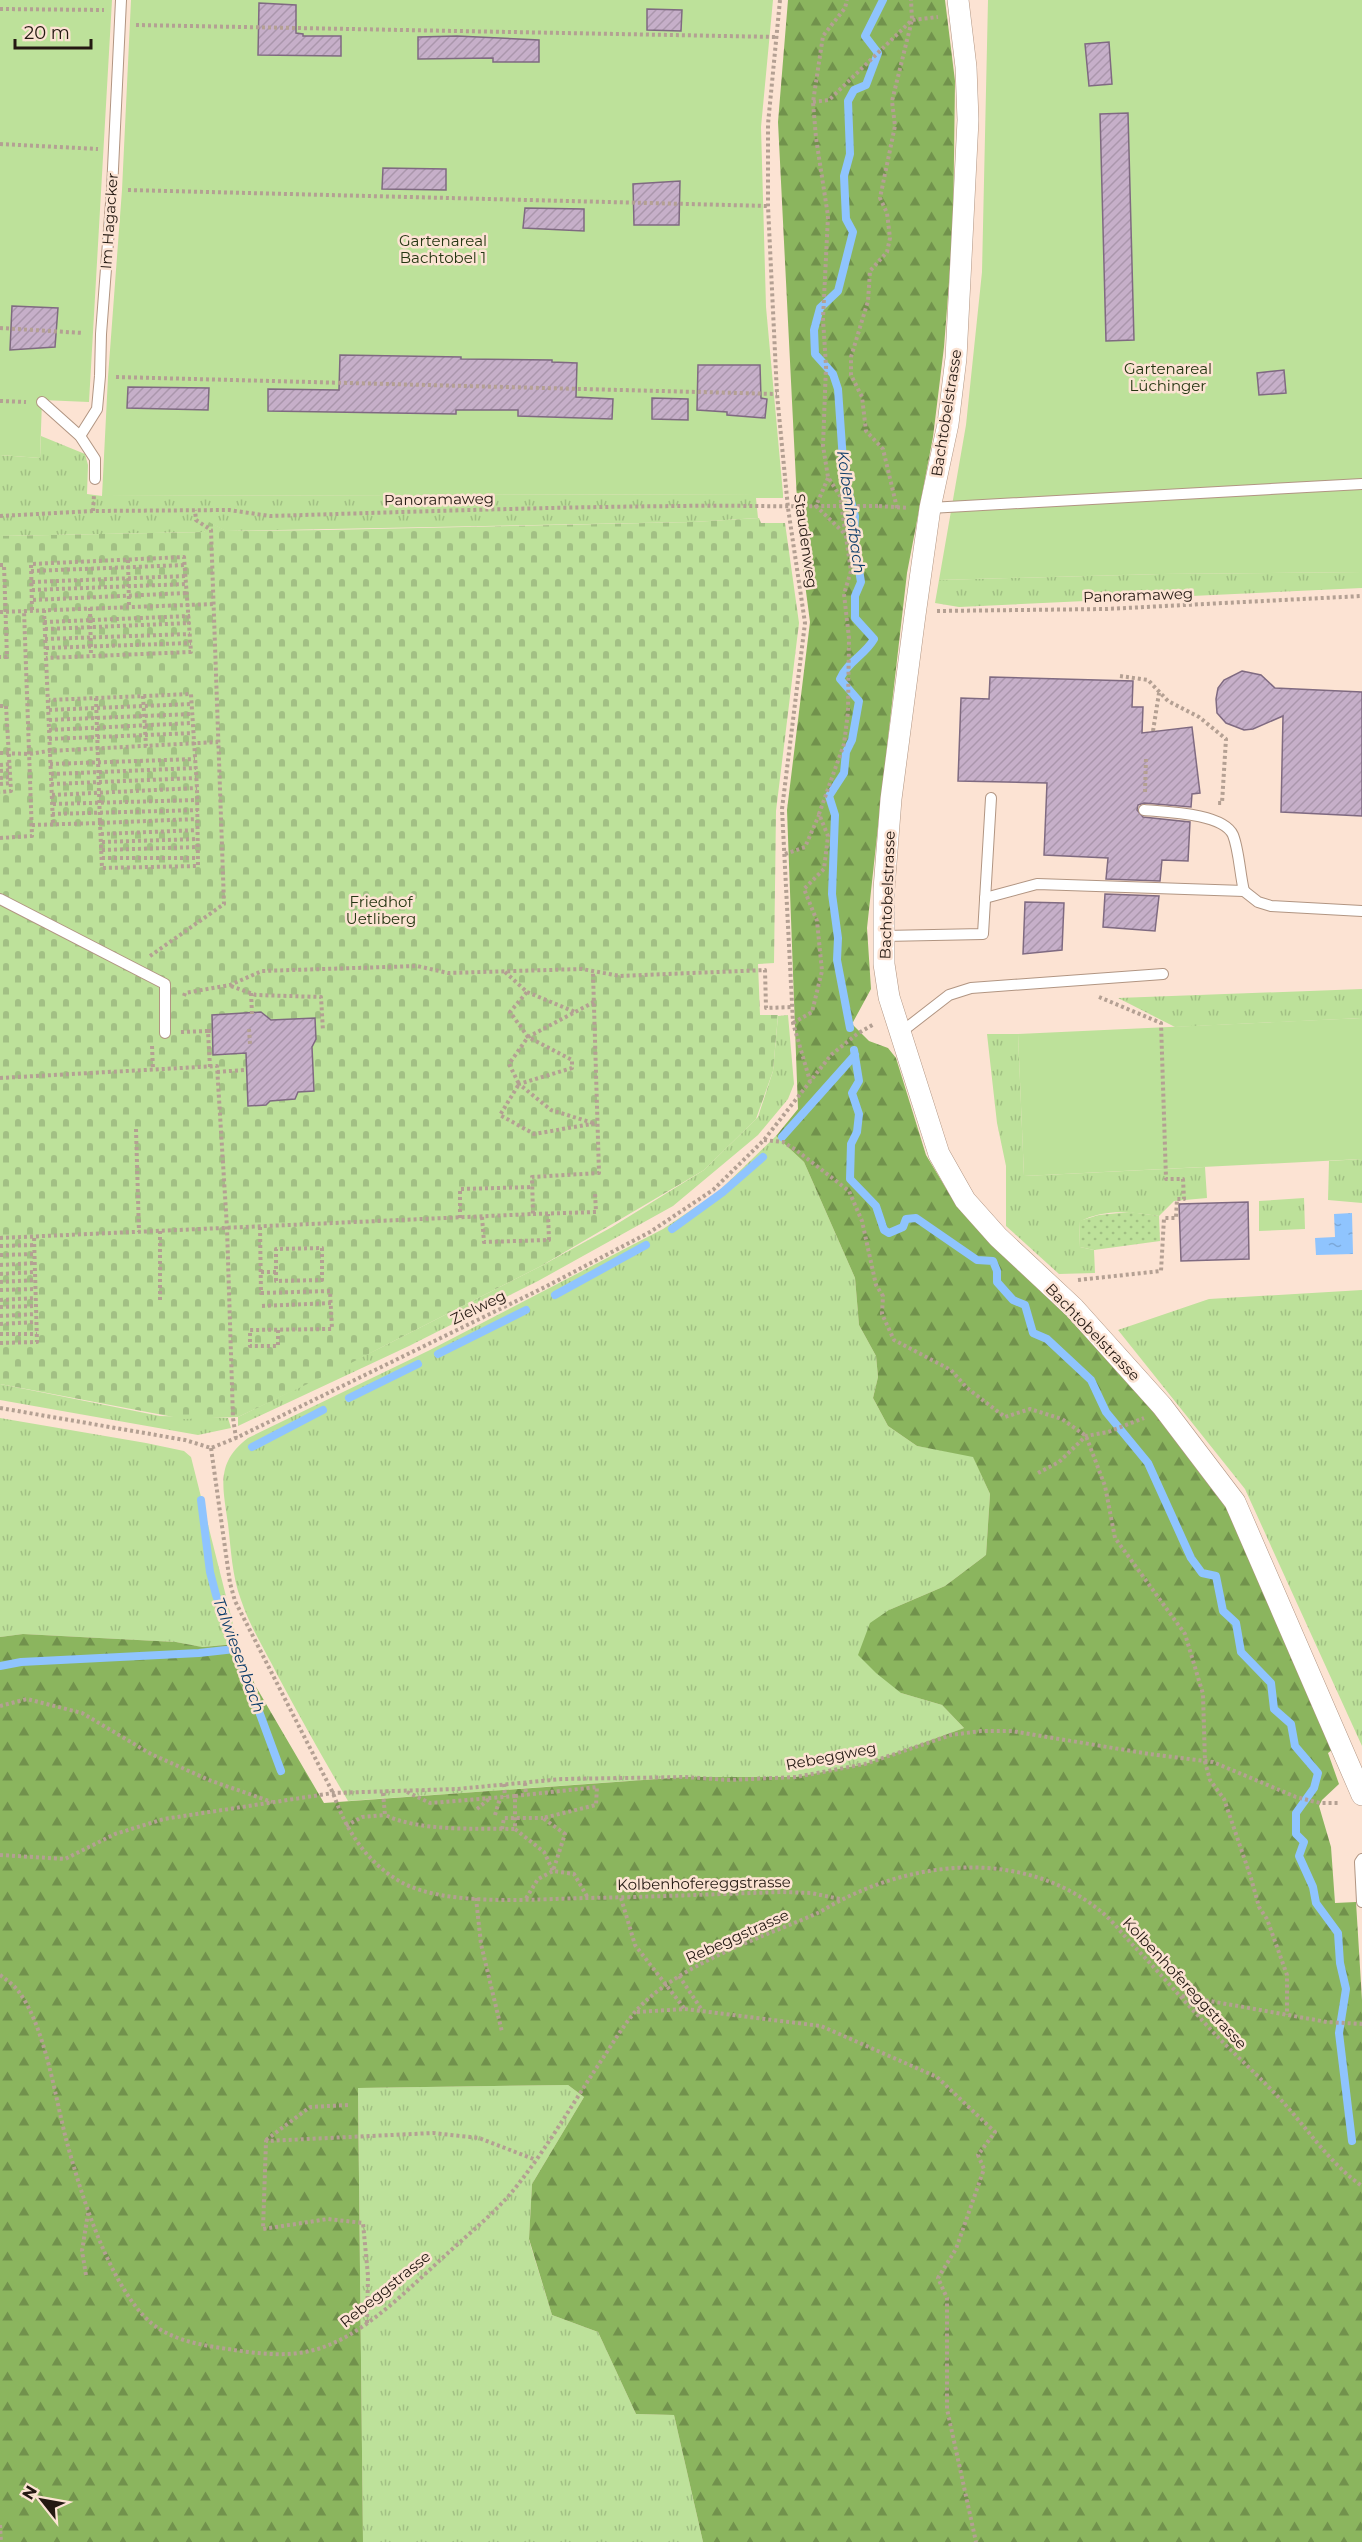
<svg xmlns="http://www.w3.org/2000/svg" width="1362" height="2542" viewBox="0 0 1362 2542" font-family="Montserrat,sans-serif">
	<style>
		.grass { fill: url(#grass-tufts) }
		.forest { fill: url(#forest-firs) }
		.cemetery { fill: url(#cemetery-stones) }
		.park { fill: url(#park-dots) }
		.garden { fill: #bde19a }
		.water { fill: url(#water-ripples) }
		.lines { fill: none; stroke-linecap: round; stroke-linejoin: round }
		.stream { stroke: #8fc4fe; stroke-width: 8 }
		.building { fill: url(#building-hatch); stroke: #7f6a81; stroke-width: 1.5 }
		.service-casing { stroke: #b19582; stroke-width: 12 }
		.minor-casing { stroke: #b19582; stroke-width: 22 }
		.path { stroke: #b4a093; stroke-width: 4; stroke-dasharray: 3 3; stroke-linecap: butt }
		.service { stroke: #fff; stroke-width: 10 }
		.minor { stroke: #fff; stroke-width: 21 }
		.path-bridge { stroke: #b4a093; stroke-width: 4; stroke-dasharray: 3 3; stroke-linecap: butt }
		.labels { text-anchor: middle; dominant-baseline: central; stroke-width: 5; stroke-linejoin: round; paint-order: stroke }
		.street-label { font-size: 15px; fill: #241912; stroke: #fce3d3 }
		.park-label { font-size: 15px; fill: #253612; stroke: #fce3d3 }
		.water-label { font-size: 16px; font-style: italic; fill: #0b3c69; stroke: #fce3d3 }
	</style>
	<defs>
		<pattern id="grass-tufts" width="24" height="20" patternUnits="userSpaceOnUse" patternTransform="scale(1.5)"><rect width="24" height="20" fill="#bde19a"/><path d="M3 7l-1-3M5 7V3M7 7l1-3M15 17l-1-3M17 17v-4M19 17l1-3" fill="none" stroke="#a2c084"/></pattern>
		<pattern id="forest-firs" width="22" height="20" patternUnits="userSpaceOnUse" patternTransform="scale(1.5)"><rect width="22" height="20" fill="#8bb55e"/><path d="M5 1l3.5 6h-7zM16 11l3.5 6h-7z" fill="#71924c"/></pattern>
		<pattern id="cemetery-stones" width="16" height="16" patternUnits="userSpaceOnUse" patternTransform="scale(1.5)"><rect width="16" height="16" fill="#bde19a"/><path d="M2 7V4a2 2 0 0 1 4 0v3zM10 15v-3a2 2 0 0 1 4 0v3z" fill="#a2c084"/></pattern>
		<pattern id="park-dots" width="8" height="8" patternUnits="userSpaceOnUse" patternTransform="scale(1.5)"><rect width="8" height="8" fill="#bde19a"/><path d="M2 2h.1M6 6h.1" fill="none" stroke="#a2c084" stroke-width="1.8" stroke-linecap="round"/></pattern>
		<pattern id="water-ripples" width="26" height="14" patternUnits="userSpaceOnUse" patternTransform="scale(1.5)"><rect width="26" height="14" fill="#8fc4fe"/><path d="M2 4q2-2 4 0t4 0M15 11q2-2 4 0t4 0" fill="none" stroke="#7ba8d9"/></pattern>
		<pattern id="building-hatch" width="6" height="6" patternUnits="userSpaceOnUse" patternTransform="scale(1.5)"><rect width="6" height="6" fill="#c6afc9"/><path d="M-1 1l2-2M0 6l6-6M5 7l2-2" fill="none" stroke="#aa96ac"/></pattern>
	</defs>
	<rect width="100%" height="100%" fill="#fce3d3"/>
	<g class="grass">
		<polygon points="41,436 85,454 88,465 87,494 102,496 783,494 783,498 756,498 758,518 693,522 226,531 210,523 204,532 0,536 0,455 40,458"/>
		<polygon points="1362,572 1362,588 959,607 935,603 939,580 1161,574"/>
		<polygon points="1362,989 1362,1018 1175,1027 1118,998"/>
		<polygon points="788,1015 794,1084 788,1099 758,1135 673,1206 538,1281 409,1346 238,1426 238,1417 380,1348 541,1266 612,1227 704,1170 758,1117 773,1071 778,1016"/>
		<path d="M987,1034h31l6,142 181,-9 2,31 -33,3 -15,15c-27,-4 -54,-8 -80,6l1,25 14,3 1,23 -36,1 -53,-48v-60l-9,-43z"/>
		<path d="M776,1136l28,26 51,116 4,47 17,31 2,21 -5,21 15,28 29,20 56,10 17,38 -4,61 -41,31 -56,24 12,83 41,12 22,23 -99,36 -69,13h-111l-337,24c-24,-41 -47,-82 -69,-123 -13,-26 -29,-51 -38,-78 -9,-24 -10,-51 -13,-76 -5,-37 -13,-61 20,-86l182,-88 233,-121 55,-37z"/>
		<polygon points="1362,1159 1362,1203 1328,1200 1329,1161"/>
		<polygon points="1304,1198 1305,1229 1259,1231 1259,1201"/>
		<polygon points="1362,1290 1362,1746 1245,1489 1118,1330 1209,1299"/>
		<polygon points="0,1384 160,1416 228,1418 231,1428 198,1435 0,1400"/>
		<polygon points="0,1418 146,1443 184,1451 191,1457 238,1644 201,1647 176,1642 23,1634 0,1637"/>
		<polygon points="568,2085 584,2097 532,2184 529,2240 552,2315 598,2332 636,2414 674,2415 703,2542 363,2542 358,2088"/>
	</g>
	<polygon class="forest" points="788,0 945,0 955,81 953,231 944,347 933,437 907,573 880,808 867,928 871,989 852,1024 869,1041 888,1048 896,1058 926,1155 956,1205 991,1244 1067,1316 1170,1430 1226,1507 1332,1750 1328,1753 1339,1784 1322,1800 1319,1806 1331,1847 1335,1903 1356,1902 1362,2000 1362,2542 703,2542 674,2415 636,2414 598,2332 552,2315 529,2239 532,2184 584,2097 568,2085 358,2088 363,2542 0,2542 0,1637 23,1634 176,1642 202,1647 238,1644 255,1685 324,1803 685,1777 796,1777 865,1764 964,1728 942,1705 901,1693 876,1673 858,1655 870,1623 889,1610 945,1586 986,1555 990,1494 973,1457 917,1446 888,1426 873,1398 878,1377 876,1356 859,1325 855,1278 804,1162 776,1136 798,1109 787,810 810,622 796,515 797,501 778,122"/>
	<polygon class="cemetery" points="759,518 761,523 785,523 799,623 776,811 774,963 758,964 760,1015 778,1015 773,1071 756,1119 704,1170 541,1266 343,1367 238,1417 184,1419 0,1384 0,536 204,532 209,522 227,531 326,530 693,522"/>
	<polygon class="park" points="1130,1212 1159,1216 1160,1241 1094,1250 1080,1247 1079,1221 1099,1215"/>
	<g class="garden">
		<polygon points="0,0 112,0 89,402 42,400 40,458 0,455"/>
		<polygon points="131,0 773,0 761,127 766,307 783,494 102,496 108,377 122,190"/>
		<polygon points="988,0 1362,0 1362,572 1161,574 939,580 966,425 982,272"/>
		<polygon points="1362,1018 1362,1159 1024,1176 1018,1034"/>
	</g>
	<polygon class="water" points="1352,1213 1353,1254 1316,1255 1315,1238 1335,1237 1334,1214"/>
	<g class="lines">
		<g class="stream">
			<path d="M850,1028l-13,-68 1,-22 -6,-44 3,-79 -6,-19 15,-23 2,-21 6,-12 7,-39 -19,-22c8,-18 25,-24 34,-40l-19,-21v-22l6,-14 -7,-42 1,-24 -11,-41 -6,-86 -5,-15 -18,-20 -1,-24 6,-22 18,-17 15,-59 -7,-13 -2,-43 6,-22 -2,-53 6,-11 12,-5 12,-32 -13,-17 18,-36"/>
			<polyline points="854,1050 859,1081 852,1093 859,1114 857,1132 851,1144 850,1179 876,1206 884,1230 889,1233 903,1227 906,1219 916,1218 977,1260 993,1261 997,1271 997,1282 1013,1300 1025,1305 1033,1333 1047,1339 1091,1380 1106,1412 1148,1463 1191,1558 1202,1573 1216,1576 1223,1611 1236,1623 1241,1652 1271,1683 1274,1709 1291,1724 1295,1746 1318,1773 1314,1788 1296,1813 1296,1834 1304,1842 1299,1856 1313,1887 1316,1903 1338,1933 1340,1963 1346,1989 1339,2033 1352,2141"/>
			<polyline points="782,1137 855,1055"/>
			<polyline points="672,1229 723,1192 763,1157"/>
			<polyline points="555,1295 646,1245"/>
			<polyline points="438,1354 526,1310"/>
			<polyline points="349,1398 418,1364"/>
			<polyline points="252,1447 323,1410"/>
			<polyline points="201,1500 210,1572 216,1595 281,1771"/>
			<polyline points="0,1666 21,1662 199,1653 235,1649"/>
		</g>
	</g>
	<g class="building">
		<polygon points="259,3 296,5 296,33 303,34 303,36 341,36 341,56 258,55"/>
		<polygon points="647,9 682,10 681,31 647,30"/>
		<polygon points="457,36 539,40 539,62 493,62 493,58 418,59 418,37"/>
		<polygon points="1109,42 1112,84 1089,86 1085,44"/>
		<polygon points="1128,113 1134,340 1106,341 1100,114"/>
		<polygon points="383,168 446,169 446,190 382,189"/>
		<polygon points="680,181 679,225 634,225 633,184"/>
		<polygon points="525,208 584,209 584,231 523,228"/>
		<polygon points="12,306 58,308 55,347 10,350"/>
		<polygon points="340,355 461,357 461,359 552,360 552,362 577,363 576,397 613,399 612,419 518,416 518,410 456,410 456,414 268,411 268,389 339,390"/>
		<polygon points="698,365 760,365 761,398 767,399 765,418 727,415 727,412 697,410"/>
		<polygon points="1284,370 1286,393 1259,395 1257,373"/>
		<polygon points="128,387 209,388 208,410 127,408"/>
		<polygon points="652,398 688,399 688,420 652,419"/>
		<polygon points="1242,671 1261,675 1275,688 1362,692 1362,816 1281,812 1283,716 1253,729 1244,730 1226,723 1217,713 1216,699 1218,688 1224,680"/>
		<polygon points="990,677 1133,681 1132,707 1143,707 1142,733 1192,727 1200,793 1192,794 1191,807 1144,803 1138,805 1137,810 1143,817 1190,822 1188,861 1162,860 1160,881 1106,879 1108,858 1044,855 1047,783 958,781 961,698 989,699"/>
		<polygon points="1105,894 1159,896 1155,931 1103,927"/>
		<polygon points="1025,902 1064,903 1062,950 1023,954"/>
		<polygon points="261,1012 271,1020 315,1018 316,1039 312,1047 314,1091 298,1092 295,1099 270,1101 266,1105 248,1106 246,1053 213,1055 212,1015"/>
		<polygon points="1248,1202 1249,1259 1181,1261 1179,1204"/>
	</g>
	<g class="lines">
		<g class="service-casing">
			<g id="service">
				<polyline points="42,402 80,436 95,459 95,479"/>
				<polyline points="80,436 97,409 100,376 101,334 112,190 121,0"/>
				<polyline points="930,508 1362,484"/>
				<polyline points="1244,891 1258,902 1271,906 1362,911"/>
				<path d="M985,898l52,-14 207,7c-4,-16 -5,-41 -11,-56 -10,-22 -68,-23 -89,-25"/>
				<polyline points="0,899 165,984 165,1033"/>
				<polyline points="884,936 983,934 991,798"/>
				<polyline points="900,1033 949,995 971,988 1163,974"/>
				<polyline points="1362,1902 1360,1862 1362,1859"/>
			</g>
		</g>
		<g class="minor-casing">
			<polyline id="minor" points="958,0 966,67 968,120 956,358 948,424 930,508 915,615 891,799 884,889 884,964 889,997 939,1154 965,1200 998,1237 1074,1308 1162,1406 1235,1502 1362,1795"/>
		</g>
		<g class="path">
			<polyline points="780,0 768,124 768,206 777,394 788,508 805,623 782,809 793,1023 810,1081"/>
			<polyline points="0,9 104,10"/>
			<polyline points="136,25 778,37"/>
			<polyline points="813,102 829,100 912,20 938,17"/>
			<polyline points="0,144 98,149"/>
			<polyline points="128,190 768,206"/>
			<polyline points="0,328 83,333"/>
			<polyline points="116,377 777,394"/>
			<polyline points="0,401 26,402"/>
			<polyline points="828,478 816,506 845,534"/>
			<polyline points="879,506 909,508"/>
			<polyline points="897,508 883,449 866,431 862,397 851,375 851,357 868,301 870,271 887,252 890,238 887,213 880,198 895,126 892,101 912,20 911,0"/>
			<polyline points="93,511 94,495"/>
			<path d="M0,516l93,-5 136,-1 41,6c137,-4 274,-9 411,-10 49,-1 97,1 146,0"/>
			<polyline points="128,560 129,606"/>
			<polyline points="0,565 4,565 7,657 0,657"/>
			<polyline points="31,571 185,565"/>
			<polyline points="32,582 186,576"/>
			<polyline points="32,590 187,584"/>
			<polyline points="33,600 187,593"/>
			<polyline points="90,608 91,656"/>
			<polyline points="32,610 31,564 184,557 191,652 46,658"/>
			<polyline points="44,610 53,824"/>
			<polyline points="937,611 1106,609 1362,596"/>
			<polyline points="0,612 214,604"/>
			<polyline points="44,622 190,616"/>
			<polyline points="45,629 190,623"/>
			<polyline points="45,639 190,634"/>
			<polyline points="46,648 191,643"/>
			<polyline points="1120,676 1148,680 1168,701 1199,717 1226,739 1222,803 1218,803"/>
			<polyline points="143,696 146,746"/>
			<polyline points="96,698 100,823 197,819"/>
			<polyline points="0,706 6,706 11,791 0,792"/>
			<polyline points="49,710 192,704"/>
			<polyline points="49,720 192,714"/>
			<polyline points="49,730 192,723"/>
			<polyline points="1153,731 1159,693"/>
			<polyline points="49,739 193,733"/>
			<polyline points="0,753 29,754 49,751 218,742"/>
			<polyline points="50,764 195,759"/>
			<polyline points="0,765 10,764"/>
			<polyline points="0,771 10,770"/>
			<polyline points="51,774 196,768"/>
			<polyline points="0,778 10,777"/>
			<polyline points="0,784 11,783"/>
			<polyline points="51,784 196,778"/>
			<polyline points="1145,792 1146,758"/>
			<polyline points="52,795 197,788"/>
			<polyline points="53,804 197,800"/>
			<polyline points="52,814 198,810"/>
			<polyline points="32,825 100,823 102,868 198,866 197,788 191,694 49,700"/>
			<polyline points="101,834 197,830"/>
			<polyline points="0,838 32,836 24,610"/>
			<polyline points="102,842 198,839"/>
			<polyline points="102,850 198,847"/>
			<polyline points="785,854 805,847 819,815"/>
			<polyline points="102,858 198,858"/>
			<polyline points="150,956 224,904 211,530 196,520 195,510"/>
			<polyline points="505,972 527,992 510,1012 528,1037 509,1064 519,1084 500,1115 534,1134 597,1123"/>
			<polyline points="231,986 256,995 321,997 323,1031"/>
			<polyline points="527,992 575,1012"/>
			<polyline points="251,993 252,1014"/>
			<polyline points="184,996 185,993 230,985 262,971 417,966 448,973 582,969 620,976 765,970 766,1008 792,1007"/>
			<polyline points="793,1023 812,1012 822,971 817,921 804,889 824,869 828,836 819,814 844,744 848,712 849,638 844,594 851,571 840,496 828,477 823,446 826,366 823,319 828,216 816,138 813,102 823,36 845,8 847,0"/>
			<polyline points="249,1029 250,1044"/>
			<polyline points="181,1032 208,1031"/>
			<polyline points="152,1046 153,1069"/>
			<polyline points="210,1067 208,1031 212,1031"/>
			<polyline points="217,1072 244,1070"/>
			<polyline points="0,1078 217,1066 227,1228 233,1418 236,1438"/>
			<polyline points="593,1123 551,1110 519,1084 572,1068 572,1060 528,1037 594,1002"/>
			<polyline points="136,1129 139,1232"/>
			<polyline points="764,1140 783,1142 796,1150 849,1191 862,1221 876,1285 883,1296 882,1314 894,1340 951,1370 967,1388 1005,1417 1030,1409 1062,1419 1086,1436 1105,1486 1115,1538 1185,1634 1203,1694 1205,1762 1210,1780 1224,1799 1251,1878 1259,1907 1267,1919 1287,1975 1287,2015"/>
			<polyline points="533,1214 596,1212 595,1193"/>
			<polyline points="482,1217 484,1242 549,1240 548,1214"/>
			<polyline points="460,1218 460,1189 532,1187"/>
			<polyline points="260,1227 261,1293 330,1291 332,1329 250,1330 250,1346 278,1346 278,1330"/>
			<polyline points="160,1231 160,1303"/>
			<polyline points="0,1238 533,1214 532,1177 599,1173 593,973"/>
			<polyline points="0,1246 35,1245"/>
			<polyline points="0,1255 35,1254"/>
			<polyline points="0,1265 35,1263"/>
			<polyline points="261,1272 276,1272 276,1249 322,1248 322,1280 276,1281 276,1272"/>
			<polyline points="0,1274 35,1272"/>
			<polyline points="1078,1280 1161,1271 1164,1218 1176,1218 1177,1199 1184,1199 1183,1179 1166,1179 1161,1023 1099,997"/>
			<polyline points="0,1282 35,1280"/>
			<polyline points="0,1290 35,1289"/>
			<polyline points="0,1300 36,1298"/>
			<polyline points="262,1306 331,1303"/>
			<polyline points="0,1307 36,1306"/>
			<polyline points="0,1316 36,1314"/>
			<polyline points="0,1324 36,1322"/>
			<polyline points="0,1334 37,1334"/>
			<polyline points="0,1343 37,1342 34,1237"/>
			<polyline points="0,1408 185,1440 211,1448 236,1438 545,1287 650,1232 713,1190 764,1140 831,1055 857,1034 874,1024"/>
			<path d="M211,1448l19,135 5,18 98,192c13,37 33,69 68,89 45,25 133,17 185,16 65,-1 131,-4 196,-6l29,1 29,6"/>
			<polyline points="1038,1473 1059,1462 1086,1436 1108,1432 1144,1418"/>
			<polyline points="0,1706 27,1699 82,1713 151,1754 209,1780 272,1802"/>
			<polyline points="525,1783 526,1795"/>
			<polyline points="504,1784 505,1797"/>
			<polyline points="407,1792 430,1803 515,1796 515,1829 544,1852 553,1871 574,1874 588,1898"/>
			<path d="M383,1793l2,22c36,17 90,13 130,14"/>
			<polyline points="515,1796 597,1787 596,1805 543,1818 565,1834 553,1871 538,1879 525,1900"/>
			<polyline points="477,1809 489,1799"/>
			<polyline points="495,1815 500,1798"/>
			<polyline points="346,1826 362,1817 385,1815"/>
			<polyline points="502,1829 504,1818 543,1818"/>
			<polyline points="0,1855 65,1859 115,1834 164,1819 333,1793 457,1789 562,1779 685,1777 729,1780 796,1777 865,1764 951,1735 981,1731 1012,1731 1149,1754 1213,1762 1296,1797 1320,1803 1340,1803"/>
			<polyline points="476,1898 481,1944 502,2032"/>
			<polyline points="621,1898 635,1945 684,2008"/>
			<path d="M0,1975c7,5 14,10 19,17 26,35 36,104 47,147 14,52 40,136 77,176 23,26 59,30 91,35 26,4 54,7 80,0 50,-13 97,-64 135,-98 23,-21 48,-41 67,-65 32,-40 58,-86 87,-129 10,-15 20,-32 32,-46 42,-48 127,-74 185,-100 83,-51 197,-66 278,-3 12,9 22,22 32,33 28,29 55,60 83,90 22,23 46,44 68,68 27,29 48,63 81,86"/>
			<polyline points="679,1976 702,2010"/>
			<polyline points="1182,1996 1327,2022 1362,2024"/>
			<polyline points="637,2012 685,2009 821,2026 937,2077 995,2132 978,2155 984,2169 956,2249 938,2278 947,2298 947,2409 976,2542"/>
			<polyline points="266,2140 310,2107 348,2105"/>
			<polyline points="86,2275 82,2251 88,2213"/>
			<polyline points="367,2323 368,2276 363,2223 328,2219 263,2229 266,2141 433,2133 479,2138 536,2160"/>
			<polyline points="0,2525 1,2542"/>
		</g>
		<use href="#service" class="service"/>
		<use href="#minor" class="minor"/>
		<polyline class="path-bridge" points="827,506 879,506"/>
	</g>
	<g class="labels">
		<g class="street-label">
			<text transform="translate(109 221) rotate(-86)">Im Hagacker</text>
			<text transform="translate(946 413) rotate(-81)">Bachtobelstrasse</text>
			<text transform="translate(439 499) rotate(-1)">Panoramaweg</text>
			<text transform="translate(806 541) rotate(82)">Staudenweg</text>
			<text transform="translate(1138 595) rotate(-2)">Panoramaweg</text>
			<text transform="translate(887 895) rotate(-88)">Bachtobelstrasse</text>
			<text transform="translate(478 1307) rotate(-26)">Zielweg</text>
			<text transform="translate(1093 1332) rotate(46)">Bachtobelstrasse</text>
			<text transform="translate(831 1756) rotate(-11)">Rebeggweg</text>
			<text transform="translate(704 1883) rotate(-1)">Kolbenhofereggstrasse</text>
			<text transform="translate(737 1936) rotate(-24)">Rebeggstrasse</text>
			<text transform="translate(1185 1983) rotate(47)">Kolbenhofereggstrasse</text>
			<text transform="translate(385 2289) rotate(-39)">Rebeggstrasse</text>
		</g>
		<g class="park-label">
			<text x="443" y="240">Gartenareal<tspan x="443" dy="17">Bachtobel 1</tspan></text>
			<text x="1168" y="368">Gartenareal<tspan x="1168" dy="17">Lüchinger</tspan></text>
			<text x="381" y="901">Friedhof<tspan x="381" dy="17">Uetliberg</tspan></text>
		</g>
		<g class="water-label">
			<text transform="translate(851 512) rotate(82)">Kolbenhofbach</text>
			<text transform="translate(239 1655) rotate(70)">Talwiesenbach</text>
		</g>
	</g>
	<g transform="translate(42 2500) rotate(301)" stroke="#fce3d3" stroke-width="4.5" paint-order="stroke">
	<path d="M0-4.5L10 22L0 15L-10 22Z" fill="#241912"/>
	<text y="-9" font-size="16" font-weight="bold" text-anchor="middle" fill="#241912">N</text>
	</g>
	<path d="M15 39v9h76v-9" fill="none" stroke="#241912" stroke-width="3"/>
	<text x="24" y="39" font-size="18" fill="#241912" stroke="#fce3d3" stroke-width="4.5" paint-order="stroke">20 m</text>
</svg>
